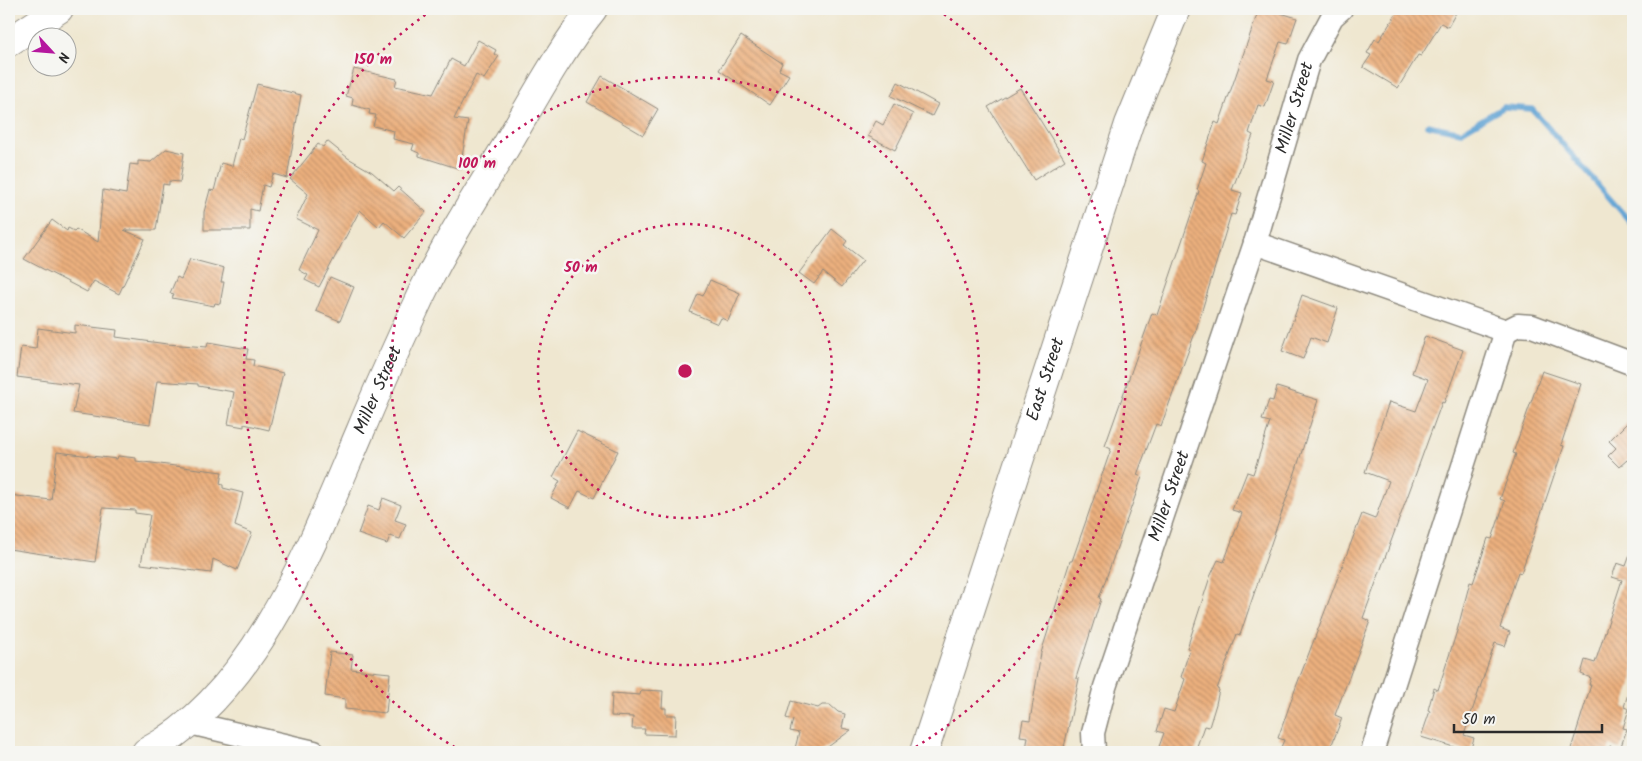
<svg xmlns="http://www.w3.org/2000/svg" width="1642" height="761" viewBox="0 0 1642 761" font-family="Kalam,sans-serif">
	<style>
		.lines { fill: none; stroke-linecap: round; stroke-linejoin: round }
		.stream { stroke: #5fa2d3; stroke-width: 5.5 }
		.building { fill: url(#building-back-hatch) }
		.minor-casing { stroke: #8d897e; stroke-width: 25 }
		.tertiary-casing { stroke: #8d897e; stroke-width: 30 }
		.secondary-casing { stroke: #8d897e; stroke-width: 30 }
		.motorway-casing { stroke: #8d897e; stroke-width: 30 }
		.minor { stroke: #fff; stroke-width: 22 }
		.tertiary { stroke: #fff; stroke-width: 28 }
		.secondary { stroke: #fff; stroke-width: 28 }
		.motorway { stroke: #fff; stroke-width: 28 }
		.ring { fill: none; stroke: #c2185b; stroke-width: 2.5; stroke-dasharray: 2.5 5 }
		.labels { text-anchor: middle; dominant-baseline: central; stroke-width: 5; stroke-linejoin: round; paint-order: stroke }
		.street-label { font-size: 18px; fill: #2b2b2b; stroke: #f6f6f2 }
		.centre { fill: #c2185b; stroke: #f6f6f2; stroke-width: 2.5 }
		.ring-label { font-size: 15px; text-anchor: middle; font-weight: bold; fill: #c2185b; stroke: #f6f6f2; stroke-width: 5; stroke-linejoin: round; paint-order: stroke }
	</style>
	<defs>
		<pattern id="building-back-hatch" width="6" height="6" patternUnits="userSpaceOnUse" patternTransform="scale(1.25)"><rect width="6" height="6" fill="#ecb07e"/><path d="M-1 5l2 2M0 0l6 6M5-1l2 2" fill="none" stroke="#bf8f67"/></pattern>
	</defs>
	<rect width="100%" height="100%" fill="#f6f6f2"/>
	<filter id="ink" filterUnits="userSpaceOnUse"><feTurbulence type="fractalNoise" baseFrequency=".02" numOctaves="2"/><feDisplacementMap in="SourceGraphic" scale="10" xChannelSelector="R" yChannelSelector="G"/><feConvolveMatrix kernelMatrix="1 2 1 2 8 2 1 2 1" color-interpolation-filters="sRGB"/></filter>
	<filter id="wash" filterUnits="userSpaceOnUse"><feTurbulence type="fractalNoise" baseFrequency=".0096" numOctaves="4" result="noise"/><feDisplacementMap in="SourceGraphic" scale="20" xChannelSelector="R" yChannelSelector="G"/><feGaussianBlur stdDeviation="1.12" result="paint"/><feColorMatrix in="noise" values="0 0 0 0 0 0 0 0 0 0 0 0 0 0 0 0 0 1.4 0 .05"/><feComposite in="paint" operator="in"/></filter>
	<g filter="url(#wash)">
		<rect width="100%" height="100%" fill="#efe7d0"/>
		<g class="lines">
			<polyline class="stream" points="1427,125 1461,132 1504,107 1532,109 1633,225"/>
		</g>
		<g id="blocks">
			<g class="building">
				<polygon points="1259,9 1268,9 1297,18 1288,44 1280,42 1267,79 1274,81 1265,107 1258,105 1249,133 1253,135 1232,190 1242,193 1235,215 1231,214 1196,330 1161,426 1156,424 1137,475 1142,477 1099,598 1101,599 1076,678 1079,679 1063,752 1043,752 1026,749 1028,737 1020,736 1023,720 1030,721 1041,653 1070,561 1072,561 1111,449 1105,446 1152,313 1157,315 1199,191 1197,190 1206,163 1202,161 1215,122 1219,124"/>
				<polygon points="1399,9 1458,9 1448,27 1441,23 1421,56 1418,55 1398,88 1363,67 1371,55 1367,53 1375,39 1379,41"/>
				<polygon points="741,36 782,63 779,70 789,75 770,105 719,70"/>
				<polygon points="478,40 496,50 494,54 499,56 484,79 476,75 454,119 468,121 460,169 419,156 419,153 412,150 414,144 393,139 394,131 373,126 376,115 369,114 370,110 352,105 353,98 346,96 354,69 397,79 395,86 433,94 451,59 464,66"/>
				<polygon points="602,76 658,109 643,135 587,102"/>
				<polygon points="898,82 938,104 932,116 891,96"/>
				<polygon points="257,84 301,95 287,178 273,174 269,187 263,185 258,211 250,209 250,230 204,230 204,212 210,190 214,191 221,163 232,166 239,138 242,139"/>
				<polygon points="1020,88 1065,160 1034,180 988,107"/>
				<polygon points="894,104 913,114 895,150 868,136 876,121 883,125"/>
				<polygon points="327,141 348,158 372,172 394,191 398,187 426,212 404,238 384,221 379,227 360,210 319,287 305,280 308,275 299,270 318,230 296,219 308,194 290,179 318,144 323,147"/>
				<polygon points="166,149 184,153 180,182 169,181 169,185 163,184 156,230 124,230 145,239 119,294 94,281 87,292 24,259 52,220 67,231 68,228 74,231 76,229 98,242 103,190 126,194 130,164 138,165 138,161 151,162"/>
				<polygon points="832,229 847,241 844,245 863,260 842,287 823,272 814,284 799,273"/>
				<polygon points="190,259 224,268 221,282 224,282 220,304 215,303 214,306 172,298 174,294 170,293 177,277 181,279"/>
				<polygon points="330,277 354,287 340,321 316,311"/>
				<polygon points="710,280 740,293 728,321 721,318 718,324 690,312 698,294 703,296"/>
				<polygon points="1302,295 1338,308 1327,343 1311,337 1303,359 1282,351"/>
				<polygon points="75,325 117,330 116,337 167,344 207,347 208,342 248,349 246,359 254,360 253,366 283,373 269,430 244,424 244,427 228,424 234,392 198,386 198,384 157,381 150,424 73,413 79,385 17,377 21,347 36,349 38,328 75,333"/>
				<polygon points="1425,336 1463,350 1444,403 1442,402 1363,618 1370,621 1335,715 1342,718 1329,752 1279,752 1284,740 1278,738 1296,687 1362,514 1375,519 1389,481 1365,472 1389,402 1416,411 1428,379 1412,373"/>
				<polygon points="1542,371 1581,384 1561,445 1564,446 1521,573 1518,572 1500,628 1510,632 1505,646 1495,643 1464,735 1474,738 1470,752 1421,737 1430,711 1428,710 1434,688 1438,690 1457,631 1470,582 1473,583 1488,538 1492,539 1505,501 1500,499 1516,454 1513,453"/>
				<polygon points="1277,387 1318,400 1295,473 1240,635 1237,634 1217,689 1219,690 1216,704 1209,727 1204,726 1195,752 1157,752 1164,733 1157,731 1164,709 1174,712 1185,679 1181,677 1190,649 1187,648 1210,577 1218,560 1224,562 1242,513 1232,510 1247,472 1253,474 1270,422 1262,420 1269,400 1273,401"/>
				<polygon points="1633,417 1633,466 1627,460 1619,467 1608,456 1616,448 1609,441"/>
				<polygon points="577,431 618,451 594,498 579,491 570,508 551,498 560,481 553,477"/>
				<polygon points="57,452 117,459 118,456 136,458 136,461 222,472 220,484 223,485 223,488 243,493 235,526 252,533 237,570 213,559 211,573 141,564 150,515 135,513 135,510 103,508 95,562 9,549 9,495 51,500"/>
				<polygon points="383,498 401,505 395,520 406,524 400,539 390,536 387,544 358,534 368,506 379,510"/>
				<polygon points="1630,555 1633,555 1633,677 1624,707 1629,709 1623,728 1627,729 1620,749 1610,746 1608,752 1570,752 1591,685 1589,685 1591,678 1581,674 1585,660 1595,663 1622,580 1612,577 1617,563 1626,566"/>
				<polygon points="330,652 353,655 351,669 390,673 386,713 345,709 345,699 325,696"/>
				<polygon points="641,690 663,691 662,708 666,708 666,715 676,715 675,735 644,734 645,729 632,729 633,717 611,716 612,693 640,695"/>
				<polygon points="791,701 818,708 822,705 830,705 838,712 845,714 842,728 851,730 821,752 794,752 799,733 790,731 793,720 786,718"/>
			</g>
		</g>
	</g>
	<g filter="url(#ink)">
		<use href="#blocks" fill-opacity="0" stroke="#8d897e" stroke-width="1"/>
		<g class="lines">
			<g class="minor-casing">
				<g id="minor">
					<polyline points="1255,243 1506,331 1372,752"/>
					<polyline points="1506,331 1518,325 1532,326 1633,364"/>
					<polyline points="190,723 314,752"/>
					<path id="s1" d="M1094,752l-1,-19 12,-46 150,-444 54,-183 23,-43 9,-8"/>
				</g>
			</g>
			<g class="tertiary-casing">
				<g id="tertiary">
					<path id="s2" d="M146,752c111,-58 167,-210 214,-320 17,-41 36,-83 55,-124 26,-58 61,-111 93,-165 27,-46 52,-93 85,-134"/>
				</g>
			</g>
			<g class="secondary-casing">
				<g id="secondary">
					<path id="s3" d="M924,752l205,-628 47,-115"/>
				</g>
			</g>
			<g class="motorway-casing">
				<polyline id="motorway" points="9,42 59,9"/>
			</g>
			<use href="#minor" class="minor"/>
			<use href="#tertiary" class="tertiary"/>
			<use href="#secondary" class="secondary"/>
			<use href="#motorway" class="motorway"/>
		</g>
	</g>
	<g class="ring">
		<circle cx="685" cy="371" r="147"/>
		<circle cx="685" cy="371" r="294"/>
		<path d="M461 751A441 441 0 0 1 432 10M938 10A441 441 0 0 1 909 751"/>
	</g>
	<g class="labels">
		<g class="street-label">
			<text stroke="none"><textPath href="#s1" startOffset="676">Miller Street</textPath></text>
			<text stroke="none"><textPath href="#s3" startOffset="392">East Street</textPath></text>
			<text stroke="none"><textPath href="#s2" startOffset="438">Miller Street</textPath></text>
			<text stroke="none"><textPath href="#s1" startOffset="268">Miller Street</textPath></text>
		</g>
	</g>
	<circle cx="685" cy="371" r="8" class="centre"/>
	<g class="ring-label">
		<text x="373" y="64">150 m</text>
		<text x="477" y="168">100 m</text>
		<text x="581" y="272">50 m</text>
	</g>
	<rect width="1642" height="761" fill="none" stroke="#f6f6f2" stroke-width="30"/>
	<g transform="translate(52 52) rotate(116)"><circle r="24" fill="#f6f6f2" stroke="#a5a5a2"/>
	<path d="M0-4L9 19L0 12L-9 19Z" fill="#b5179e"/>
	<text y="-8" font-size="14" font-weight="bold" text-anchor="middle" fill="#2b2b2b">N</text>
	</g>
	<path d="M1454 724v8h148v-8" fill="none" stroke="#2b2b2b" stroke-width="2.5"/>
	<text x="1462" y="724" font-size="15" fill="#2b2b2b" stroke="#f6f6f2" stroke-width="4" paint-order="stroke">50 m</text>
</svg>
